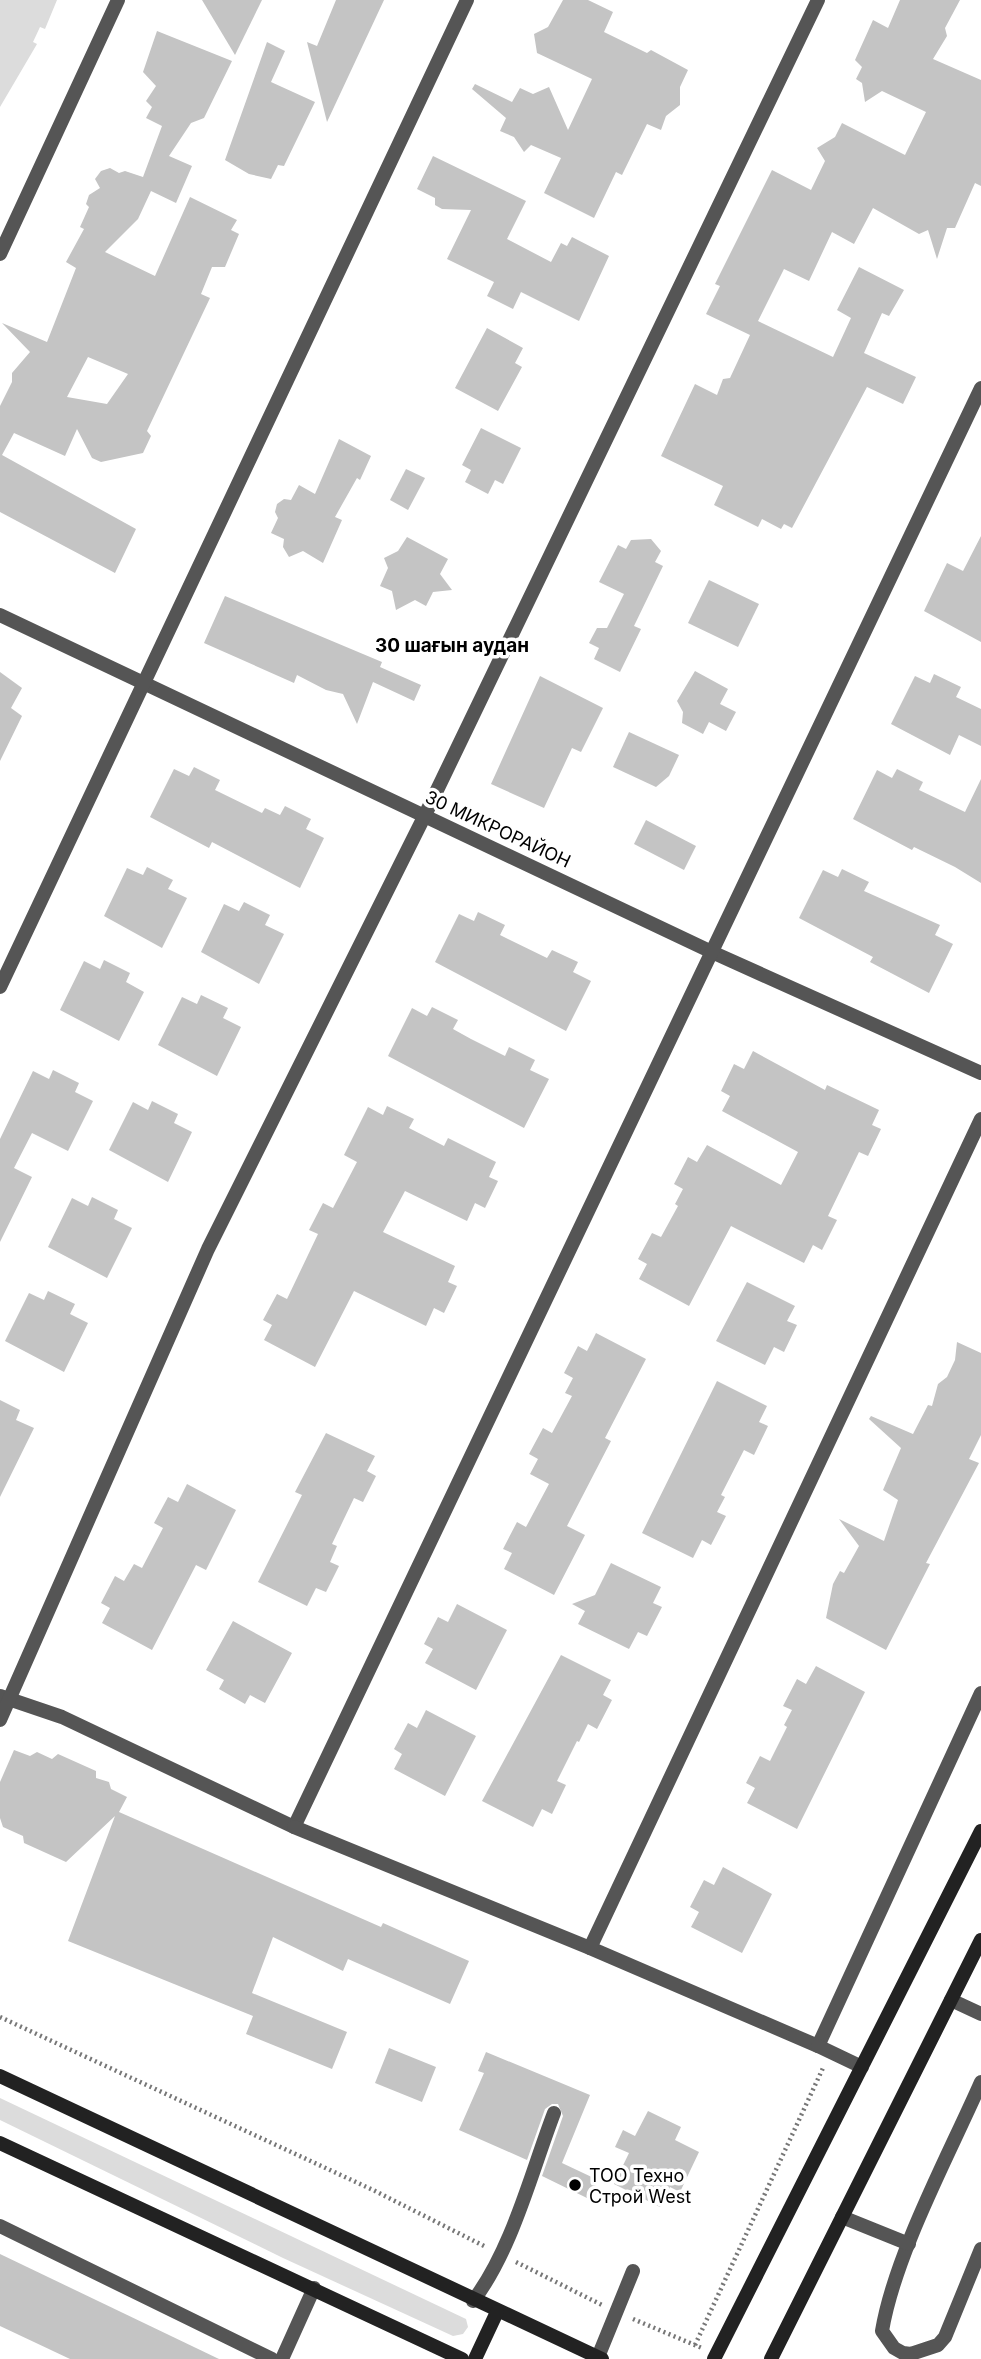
<svg xmlns="http://www.w3.org/2000/svg" width="981" height="2359" viewBox="0 0 981 2359" font-family="Inter,sans-serif">
	<style>
		.green { fill: #dcdcdc }
		.building { fill: #c4c4c4; fill-rule: evenodd }
		.lines { fill: none; stroke-linecap: round; stroke-linejoin: round }
		.path { stroke: #777; stroke-width: 4.5; stroke-dasharray: 2 3.5; stroke-linecap: butt }
		.service { stroke: #555; stroke-width: 14 }
		.minor { stroke: #555; stroke-width: 14 }
		.secondary { stroke: #222; stroke-width: 14 }
		.poi-dot { fill: #000; stroke: #fff; stroke-width: 2.5 }
		.labels { text-anchor: middle; dominant-baseline: central; stroke-width: 7; stroke-linejoin: round; paint-order: stroke }
		.street-label { font-size: 18px; fill: #000; stroke: #fff }
		.poi-label { font-size: 18px; fill: #000; stroke: #fff; text-anchor: start }
		.neighbourhood-label { font-size: 19px; font-weight: bold; fill: #000; stroke: #fff }
	</style>
	<rect width="100%" height="100%" fill="#fff"/>
	<g class="green">
		<polygon points="0,0 57,0 45,29 40,27 33,42 37,44 0,107"/>
		<polygon points="0,2098 466,2319 468,2327 463,2334 453,2336 283,2258 0,2120"/>
	</g>
	<g class="building">
		<polygon points="202,0 262,0 235,55"/>
		<polygon points="336,0 384,0 327,122 307,42 317,46"/>
		<polygon points="563,0 588,0 613,12 604,32 647,53 651,50 688,70 680,87 680,105 666,116 661,130 647,124 622,175 616,172 594,218 544,193 561,158 531,145 524,152 514,137 500,131 506,118 472,89 475,84 512,102 520,88 533,94 549,87 568,130 592,79 537,53 534,34 548,27"/>
		<polygon points="900,0 960,0 945,28 947,36 933,59 981,80 981,186 975,183 955,228 947,228 937,259 928,230 919,234 873,208 854,244 832,232 809,281 784,269 758,321 833,357 851,318 837,310 859,267 904,290 889,316 882,313 864,353 916,377 903,404 867,387 792,528 784,524 781,529 762,519 758,527 714,505 723,486 661,456 695,384 717,395 723,379 730,378 750,335 706,314 720,286 715,284 772,170 811,190 825,161 817,148 835,137 842,123 905,155 926,112 882,91 865,102 862,83 856,79 862,67 855,60 873,20 888,28"/>
		<path d="M157,31l75,30 -28,57 -13,5 -22,33 23,10 -16,37 -25,-12 -13,28 -33,33 50,24 35,-79 47,23 -6,10 8,4 -14,33h-13l-11,27 9,4 -63,133 4,5 -8,17 -42,9 -9,-4 -15,-29 -12,27 -51,-23 -12,22 134,74 -21,44 -115,-61v-106l12,-24v-9l18,-21 -28,-29 45,19 29,-74 -10,-6 18,-33 -4,-2 9,-20 -3,-3 3,-9 11,-7 -5,-9 6,-8 9,-3 9,5 6,-2 18,6 19,-51 -16,-8 6,-11 -6,-6 10,-15 -13,-14zM88,357l40,17 -21,30 -40,-7z"/>
		<polygon points="267,42 285,51 271,82 315,102 284,166 278,165 271,179 249,174 225,160"/>
		<polygon points="433,156 526,201 507,239 551,262 561,243 567,246 572,237 609,256 579,321 521,292 513,309 487,296 494,282 447,259 471,210 442,209 435,205 435,198 417,189"/>
		<polygon points="487,328 523,348 515,363 522,367 498,411 455,388"/>
		<polygon points="481,428 521,448 503,484 495,480 488,494 465,482 471,470 462,465"/>
		<polygon points="339,439 371,456 360,480 357,478 335,517 342,520 323,563 303,551 289,557 283,547 284,539 271,533 278,518 275,512 277,504 284,499 291,500 299,485 315,494"/>
		<polygon points="406,469 425,478 408,510 390,500"/>
		<polygon points="981,536 981,642 924,611 947,563 963,571"/>
		<polygon points="407,537 448,559 440,574 452,590 433,592 426,606 415,600 396,610 392,591 380,586 388,568 384,558 398,551"/>
		<polygon points="651,539 661,551 655,562 663,566 634,626 641,629 620,672 594,659 599,648 589,643 597,628 607,628 624,594 599,582 618,545 626,549 631,540"/>
		<polygon points="709,580 759,604 738,647 688,623"/>
		<polygon points="225,596 382,662 380,667 421,685 414,701 373,682 357,724 343,694 326,690 297,675 294,683 204,643"/>
		<polygon points="695,671 728,689 720,704 736,712 726,731 709,722 703,734 682,723 683,712 677,701"/>
		<polygon points="0,672 22,688 11,708 22,716 0,761"/>
		<polygon points="934,674 961,687 956,697 981,709 981,746 959,735 950,755 891,724 915,676 930,683"/>
		<polygon points="540,676 603,708 581,752 572,748 544,808 491,784"/>
		<polygon points="629,732 679,755 669,776 656,787 613,767"/>
		<polygon points="194,767 220,780 215,790 262,813 265,808 280,815 285,806 311,819 306,829 324,838 300,888 212,842 209,848 150,817 174,769 189,776"/>
		<polygon points="897,769 923,782 919,790 965,812 981,779 981,883 955,867 914,847 912,850 853,819 877,770 892,778"/>
		<polygon points="646,820 696,846 684,870 634,844"/>
		<polygon points="147,867 173,880 168,889 187,898 162,948 104,916 127,868 143,875"/>
		<polygon points="842,869 869,882 864,891 940,925 935,935 953,944 929,993 870,962 873,957 799,918 823,870 838,877"/>
		<polygon points="244,902 270,915 265,925 284,934 259,984 201,952 224,904 239,911"/>
		<polygon points="478,912 505,925 500,935 547,958 552,950 578,962 573,972 591,981 566,1031 435,962 459,914 474,921"/>
		<polygon points="104,960 130,973 126,982 144,992 119,1041 60,1010 84,961 100,969"/>
		<polygon points="201,995 228,1008 223,1018 241,1027 217,1076 158,1045 182,997 197,1004"/>
		<polygon points="432,1007 458,1020 453,1029 471,1039 505,1056 509,1047 535,1060 530,1070 549,1079 524,1128 388,1056 412,1008 427,1016"/>
		<polygon points="753,1051 825,1090 827,1085 879,1110 872,1125 881,1129 868,1156 859,1152 828,1216 837,1220 822,1250 813,1245 804,1263 731,1226 689,1306 639,1279 647,1264 638,1259 652,1233 661,1237 678,1206 675,1204 683,1189 674,1184 688,1157 697,1162 707,1145 781,1185 798,1152 722,1111 730,1096 721,1091 734,1064 744,1069"/>
		<polygon points="53,1070 79,1083 75,1092 93,1101 68,1151 32,1133 14,1168 32,1177 0,1242 0,1139 33,1071 49,1079"/>
		<polygon points="152,1101 178,1114 174,1123 192,1132 168,1182 109,1150 133,1102 148,1110"/>
		<polygon points="387,1106 414,1119 409,1128 444,1146 448,1138 496,1162 489,1177 498,1181 485,1208 475,1203 467,1221 405,1191 383,1232 455,1266 448,1282 457,1286 444,1313 434,1308 426,1326 354,1291 315,1367 264,1340 272,1325 263,1320 277,1294 287,1299 318,1234 309,1230 323,1203 333,1208 357,1162 344,1155 368,1107 383,1115"/>
		<polygon points="92,1197 118,1210 114,1219 132,1228 107,1278 48,1247 72,1198 88,1206"/>
		<polygon points="747,1282 795,1306 787,1321 797,1325 784,1352 774,1347 765,1365 716,1341"/>
		<polygon points="48,1291 75,1304 70,1314 88,1323 64,1372 5,1341 29,1293 44,1300"/>
		<polygon points="596,1333 646,1359 605,1438 611,1441 567,1526 585,1535 554,1595 504,1569 512,1553 503,1549 517,1522 526,1527 549,1484 530,1474 538,1459 529,1454 543,1428 552,1433 572,1396 565,1393 573,1378 564,1373 578,1346 587,1351"/>
		<polygon points="957,1342 981,1353 981,1435 969,1459 979,1463 926,1563 930,1564 886,1650 826,1618 833,1584 840,1571 844,1573 859,1546 839,1519 884,1541 898,1500 883,1490 901,1448 869,1419 871,1416 913,1434 928,1405 932,1406 938,1384 947,1377 955,1360"/>
		<polygon points="717,1381 767,1406 759,1422 768,1426 754,1455 744,1450 721,1495 725,1497 717,1512 726,1516 711,1545 702,1540 693,1558 642,1533"/>
		<polygon points="0,1400 20,1410 16,1420 34,1428 0,1497"/>
		<polygon points="326,1433 375,1456 367,1471 376,1476 363,1502 354,1498 332,1544 337,1546 330,1562 339,1566 326,1592 316,1588 307,1606 258,1582 302,1495 295,1492"/>
		<polygon points="187,1484 236,1510 206,1570 196,1565 152,1650 102,1623 110,1608 101,1603 115,1576 124,1581 134,1564 142,1568 163,1528 154,1523 168,1497 178,1502"/>
		<polygon points="611,1563 661,1587 653,1603 662,1607 647,1636 638,1632 629,1649 578,1624 585,1611 572,1604 595,1595"/>
		<polygon points="457,1604 507,1630 476,1690 425,1663 433,1649 424,1644 438,1617 448,1622"/>
		<polygon points="233,1621 292,1653 265,1703 250,1695 245,1704 219,1689 224,1680 206,1670"/>
		<polygon points="561,1655 611,1680 603,1695 612,1700 597,1729 588,1724 579,1742 577,1741 557,1781 566,1785 552,1814 542,1809 533,1827 482,1801"/>
		<polygon points="816,1666 865,1692 797,1829 747,1803 755,1788 746,1783 760,1756 770,1761 787,1727 784,1725 792,1710 783,1706 797,1679 806,1684"/>
		<polygon points="426,1710 476,1736 445,1796 394,1769 402,1754 394,1749 408,1723 417,1728"/>
		<polygon points="14,1750 30,1756 37,1752 52,1759 58,1754 96,1771 96,1778 109,1782 111,1789 127,1797 119,1812 381,1927 383,1923 469,1961 450,2004 348,1959 343,1971 273,1937 252,1993 347,2032 332,2069 246,2034 253,2016 68,1941 115,1816 66,1862 24,1843 23,1836 3,1827 0,1818 0,1782"/>
		<polygon points="723,1867 772,1894 742,1953 691,1927 699,1912 690,1907 704,1880 714,1885"/>
		<polygon points="389,2048 436,2067 422,2102 375,2083"/>
		<polygon points="486,2052 590,2095 562,2163 598,2180 589,2199 542,2176 563,2116 558,2104 552,2104 545,2109 527,2160 459,2130 484,2073 478,2071"/>
		<polygon points="648,2111 681,2127 675,2140 699,2152 680,2192 670,2187 660,2207 614,2184 629,2153 615,2147 623,2130 635,2136"/>
		<polygon points="0,2254 219,2359 70,2359 0,2326"/>
	</g>
	<g class="lines">
		<g class="path">
			<polyline points="0,2017 373,2190 486,2247"/>
			<polyline points="516,2262 602,2305"/>
			<polyline points="633,2319 702,2348"/>
			<polyline points="695,2345 823,2068"/>
		</g>
		<g class="service">
			<polyline points="590,1948 818,2046 981,1693"/>
			<polyline points="951,2000 981,2014"/>
			<polyline points="818,2046 862,2067"/>
			<path d="M981,2082c-32,73 -86,172 -99,249l12,17 9,5 8,1 27,-9 7,-8 36,-88"/>
			<polyline points="842,2217 909,2244"/>
			<polyline points="0,2226 272,2359"/>
			<path d="M473,2301c39,-51 58,-128 81,-188"/>
			<polyline points="598,2357 633,2271"/>
		</g>
		<g class="minor">
			<polyline points="0,254 118,0"/>
			<polyline points="0,615 714,953 981,1073"/>
			<polyline points="0,987 467,0"/>
			<polyline points="0,1696 62,1717 294,1827 981,388"/>
			<polyline points="0,1720 208,1249 425,815 818,0"/>
			<polyline points="294,1827 590,1948 981,1119"/>
			<polyline points="282,2359 314,2288"/>
		</g>
		<g class="secondary">
			<polyline points="0,2076 602,2359"/>
			<polyline points="0,2143 462,2359"/>
			<polyline points="475,2359 497,2312"/>
			<polyline points="714,2359 981,1831"/>
			<polyline points="771,2359 981,1940"/>
		</g>
	</g>
	<circle class="poi-dot" cx="575" cy="2185" r="7"/>
	<g class="labels">
		<g class="street-label">
			<text transform="translate(498 829) rotate(25)">30 МИКРОРАЙОН</text>
		</g>
		<g class="poi-label">
			<text x="589" y="2175">ТОО Техно<tspan x="589" dy="21">Строй West</tspan></text>
		</g>
		<g class="neighbourhood-label">
			<text x="452" y="645">30 шағын аудан</text>
		</g>
	</g>
</svg>
